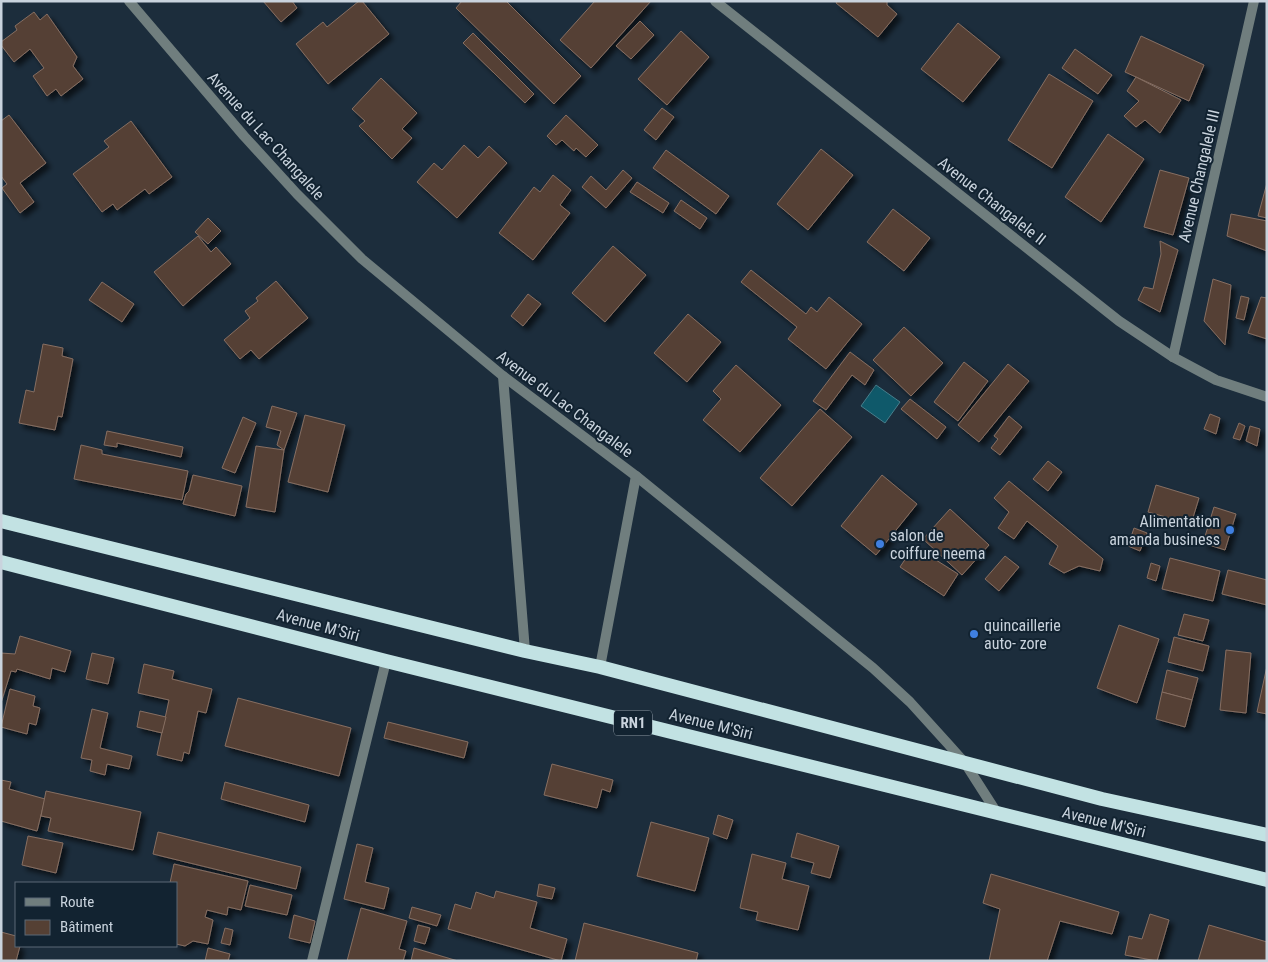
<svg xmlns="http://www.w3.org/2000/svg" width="1268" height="962" viewBox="0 0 1268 962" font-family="'Roboto Condensed',sans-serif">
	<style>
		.water { fill: #0f596a; stroke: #477e8c }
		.building { fill: #554034; stroke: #866e62; filter: url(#shadow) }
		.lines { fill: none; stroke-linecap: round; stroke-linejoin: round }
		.service { stroke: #707e7e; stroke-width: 10 }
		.minor { stroke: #707e7e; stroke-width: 10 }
		.tertiary { stroke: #707e7e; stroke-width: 10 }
		.trunk { stroke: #c2e2e3; stroke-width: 14 }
		.shop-dot { fill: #3f7fe0; stroke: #122331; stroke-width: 2 }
		.labels { text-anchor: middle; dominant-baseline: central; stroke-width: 4; stroke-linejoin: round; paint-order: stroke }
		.shield { fill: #122331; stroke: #929ea9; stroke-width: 1 }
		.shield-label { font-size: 15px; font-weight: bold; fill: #c9d3dd }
		.street-label { font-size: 16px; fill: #c9d3dd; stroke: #122331 }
		.poi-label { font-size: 16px; fill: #c9d3dd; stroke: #122331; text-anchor: start }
	</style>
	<defs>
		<filter id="shadow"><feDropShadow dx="4.5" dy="4.5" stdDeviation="2.5" flood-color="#0009"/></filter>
	</defs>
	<rect width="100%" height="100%" fill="#1c2d3c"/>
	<polygon class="water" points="876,385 900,402 885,423 861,406"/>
	<g class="building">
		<polygon points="263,1 292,1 297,8 281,22"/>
		<polygon points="359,1 362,1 389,34 328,84 296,44 323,22 327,27"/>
		<polygon points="462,1 506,1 581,76 554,104 456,8"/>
		<polygon points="595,1 651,1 591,68 560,40"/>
		<polygon points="837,1 887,1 887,5 897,14 878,37 836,3"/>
		<polygon points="34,12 40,20 47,14 77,57 73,66 83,79 61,96 56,89 47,96 33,76 44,68 30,49 14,62 1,45 1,42 17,30 15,26"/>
		<polygon points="640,21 654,35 631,59 616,46"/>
		<polygon points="958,23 1000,57 963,102 921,69"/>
		<polygon points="681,31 709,57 667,105 638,79"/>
		<polygon points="473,33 534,94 525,103 463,43"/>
		<polygon points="1141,36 1204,65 1189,101 1125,72"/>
		<polygon points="1075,49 1112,75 1098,94 1062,68"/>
		<polygon points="1049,74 1093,101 1052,168 1008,140"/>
		<polygon points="1136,77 1181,100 1160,133 1145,120 1136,127 1124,116 1139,101 1127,91"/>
		<polygon points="381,78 417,113 402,129 412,138 392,159 359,126 365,121 352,109"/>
		<polygon points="662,108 674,117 656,140 644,130"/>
		<polygon points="9,115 46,163 20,183 34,202 20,213 2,188 7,184 1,176 1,121"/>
		<polygon points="566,115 598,145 586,157 576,148 574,151 562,140 556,145 547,136"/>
		<polygon points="131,121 172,177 149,194 145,189 117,210 113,204 102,212 73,174 109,147 104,141"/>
		<polygon points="1108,134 1144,159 1101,222 1065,197"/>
		<polygon points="464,145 478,158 489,146 507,163 457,218 417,182 434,163 442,170"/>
		<polygon points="821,149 853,175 808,230 777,204"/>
		<polygon points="666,150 729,196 716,214 653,168"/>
		<polygon points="623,170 632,178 606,208 582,187 591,176 606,190"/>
		<polygon points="1160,170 1189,178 1173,235 1144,227"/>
		<polygon points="553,175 571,190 560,205 570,213 533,260 499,233 534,187 540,192"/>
		<polygon points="637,182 669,203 663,213 630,192"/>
		<polygon points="1267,183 1267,218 1258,216"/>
		<polygon points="681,200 707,218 700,229 674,211"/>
		<polygon points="893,209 930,238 904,271 867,242"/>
		<polygon points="1231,214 1267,221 1267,251 1227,236"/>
		<polygon points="208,218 221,231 208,244 195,232"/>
		<polygon points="198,236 211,252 216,247 231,264 183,306 154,272"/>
		<polygon points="1160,241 1178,250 1160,312 1138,300 1144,287 1153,289 1161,254"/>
		<polygon points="613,246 646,275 605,322 572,293"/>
		<polygon points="751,270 806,314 811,307 817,312 829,297 862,324 826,369 788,339 797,327 741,282"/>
		<polygon points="1213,279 1231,285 1225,345 1204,321"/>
		<polygon points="276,281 308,318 259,359 251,350 240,359 224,340 250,318 245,311 258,301 256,298"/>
		<polygon points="102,282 134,304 122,322 89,300"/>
		<polygon points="528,294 541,304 523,326 511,316"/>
		<polygon points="1241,296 1249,298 1244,320 1236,318"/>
		<polygon points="1261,297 1267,298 1267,339 1248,333"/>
		<polygon points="688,314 721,342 687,382 654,353"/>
		<polygon points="904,327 943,363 911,396 873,360"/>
		<polygon points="43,344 63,348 62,356 73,359 62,417 58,416 55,430 19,423 26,390 34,392"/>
		<polygon points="850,352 874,370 865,385 852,375 826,410 813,401"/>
		<polygon points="964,362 988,381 958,421 934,402"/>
		<polygon points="1008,364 1029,381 979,442 958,425"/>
		<polygon points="736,365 781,405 740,452 703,420 721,399 713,391"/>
		<polygon points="910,399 946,427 937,439 901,409"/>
		<polygon points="272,406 297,413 284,450 277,445 281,431 266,427"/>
		<polygon points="820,409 852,437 792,506 760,478"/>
		<polygon points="1210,414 1220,418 1216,434 1204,429"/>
		<polygon points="305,415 345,425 328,492 288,482"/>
		<polygon points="1009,416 1022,427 1000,455 991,448 998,439 994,436"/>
		<polygon points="243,417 256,423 235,473 222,468"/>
		<polygon points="1239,423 1245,426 1240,440 1233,438"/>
		<polygon points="1250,426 1260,429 1257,446 1246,441"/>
		<polygon points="107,431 183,447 181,457 117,443 117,447 104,445"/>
		<polygon points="81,445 102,450 102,454 188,471 182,500 74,479"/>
		<polygon points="256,446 284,450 275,512 246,507"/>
		<polygon points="1048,461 1062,472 1048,491 1033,479"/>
		<polygon points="193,475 242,486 235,516 183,504 186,494 189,491"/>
		<polygon points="882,475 917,504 876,555 841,526"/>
		<polygon points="1009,481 1103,559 1100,571 1079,566 1064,573 1049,564 1058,546 1027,521 1014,539 998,528 1009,512 994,498"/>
		<polygon points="1156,485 1199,498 1191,524 1148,512"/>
		<polygon points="1214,507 1236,514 1225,550 1203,543"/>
		<polygon points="950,509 989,545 962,575 923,539"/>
		<polygon points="1134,528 1147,533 1140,551 1128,546"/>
		<polygon points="914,546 958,574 944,596 900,567"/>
		<polygon points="1005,556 1019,567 999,591 985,579"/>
		<polygon points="1170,558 1220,571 1213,601 1162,589"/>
		<polygon points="1151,563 1160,566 1156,581 1147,578"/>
		<polygon points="1228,570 1267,580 1267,605 1222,594"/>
		<polygon points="1184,614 1209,620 1203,641 1178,635"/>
		<polygon points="1119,625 1159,639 1137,703 1097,688"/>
		<polygon points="20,636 71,651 65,672 52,668 50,679 17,669 16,672 11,671 1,703 1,653 15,654"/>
		<polygon points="1174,637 1209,646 1203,671 1168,662"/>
		<polygon points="1226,650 1251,653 1246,713 1220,710"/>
		<polygon points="92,653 114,658 108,684 86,679"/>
		<polygon points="144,664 174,671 172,679 212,689 206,713 198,711 189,754 184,752 182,761 157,755 169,700 138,693"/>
		<polygon points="1267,666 1267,714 1257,712"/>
		<polygon points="1167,670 1198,678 1192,700 1162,692"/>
		<polygon points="10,689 35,696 33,706 40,708 36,725 29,723 27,734 1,727"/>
		<polygon points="1162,692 1192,700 1185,727 1156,719"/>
		<polygon points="238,698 351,728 339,776 225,746"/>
		<polygon points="92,709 108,713 100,748 132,756 129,769 107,764 105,775 90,771 92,760 81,758"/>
		<polygon points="140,711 166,717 162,733 137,727"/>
		<polygon points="388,722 468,742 464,758 384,738"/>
		<polygon points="552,764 613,780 610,792 602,789 597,808 544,795"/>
		<polygon points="1,780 11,782 9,789 45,799 37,831 1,821"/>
		<polygon points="225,782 309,805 305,822 221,799"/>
		<polygon points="46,791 141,812 133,850 48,831 51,818 41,816"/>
		<polygon points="718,815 733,820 727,839 713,834"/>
		<polygon points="651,822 709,838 695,891 637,876"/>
		<polygon points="158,832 301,867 296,889 153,854"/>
		<polygon points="797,833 839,846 830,878 811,873 814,863 791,857"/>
		<polygon points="28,836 63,843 56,873 22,865"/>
		<polygon points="357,844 373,848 365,882 389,888 384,909 344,899"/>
		<polygon points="752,854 786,863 782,879 809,886 798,930 756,920 758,912 740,908"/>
		<polygon points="174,864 248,881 241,910 228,907 227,915 207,910 205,917 213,920 208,944 193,941 185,946 176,944 176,883 170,883"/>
		<polygon points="991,874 1119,912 1112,934 1060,921 1047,961 989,961 1000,909 983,903"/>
		<polygon points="539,884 555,888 552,899 537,896"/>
		<polygon points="250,885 292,895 287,915 245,906"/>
		<polygon points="496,891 537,902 530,928 567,939 561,961 448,929 455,904 471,909 476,892 494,898"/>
		<polygon points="412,907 441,915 437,926 409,918"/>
		<polygon points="361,908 407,921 399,949 406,951 403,961 347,961"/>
		<polygon points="1150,914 1169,920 1157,961 1125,955 1129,936 1142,939"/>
		<polygon points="294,915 315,921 310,943 289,938"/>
		<polygon points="584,923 698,953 696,961 575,961"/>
		<polygon points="418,925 430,928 425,944 414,941"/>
		<polygon points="1209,925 1267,942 1267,961 1198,961"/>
		<polygon points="225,928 233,930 230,945 221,943"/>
		<polygon points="1,932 16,936 16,946 20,946 16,961 1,961"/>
		<polygon points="208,948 230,954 228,961 205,961"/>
		<polygon points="414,948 458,961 411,961"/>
	</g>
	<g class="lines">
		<g class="service">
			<polyline points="503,376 525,651"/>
			<polyline points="600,667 636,476"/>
		</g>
		<g class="minor">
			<polyline points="715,1 1119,321 1173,357 1216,380 1267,397"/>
			<polyline points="1173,357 1254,1"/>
			<polyline points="312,961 386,661"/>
		</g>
		<polyline class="tertiary" points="129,1 244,136 297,194 362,259 503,376 636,476 873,668 910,702 949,745 965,763 997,813"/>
		<g class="trunk">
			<polyline points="1,521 525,651 600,667 1102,799 1267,835"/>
			<polyline points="1,562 386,661 1267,880"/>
		</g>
	</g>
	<g class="shop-dot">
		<circle cx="1230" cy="530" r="5"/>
		<circle cx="880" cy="544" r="5"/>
		<circle cx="974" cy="634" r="5"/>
	</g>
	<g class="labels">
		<rect class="shield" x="614" y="710.5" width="38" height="25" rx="4"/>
		<g class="shield-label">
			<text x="633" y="723">RN1</text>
		</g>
		<g class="street-label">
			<text transform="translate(266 136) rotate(48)">Avenue du Lac Changalele</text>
			<text transform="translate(1199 176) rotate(-77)">Avenue Changalele III</text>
			<text transform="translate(992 201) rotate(38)">Avenue Changalele II</text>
			<text transform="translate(565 404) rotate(37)">Avenue du Lac Changalele</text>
			<text transform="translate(318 625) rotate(15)">Avenue M'Siri</text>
			<text transform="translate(711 724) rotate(14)">Avenue M'Siri</text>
			<text transform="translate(1104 822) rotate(14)">Avenue M'Siri</text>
		</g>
		<g class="poi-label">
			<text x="1220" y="521" text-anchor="end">Alimentation<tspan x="1220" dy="18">amanda business</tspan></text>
			<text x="890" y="535">salon de<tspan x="890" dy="18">coiffure neema</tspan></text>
			<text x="984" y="625">quincaillerie<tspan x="984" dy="18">auto- zore</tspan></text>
		</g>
	</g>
	<rect width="1268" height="962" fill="none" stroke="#c9d3dd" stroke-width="5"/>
	<rect x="15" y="882" width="162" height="65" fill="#122331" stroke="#5b6976"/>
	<rect x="25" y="898" width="25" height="8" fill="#707e7e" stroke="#5b6976"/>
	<text x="60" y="907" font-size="15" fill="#c9d3dd">Route</text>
	<rect x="25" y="920" width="25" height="15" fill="#554034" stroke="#5b6976"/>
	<text x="60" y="932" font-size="15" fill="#c9d3dd">Bâtiment</text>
</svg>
